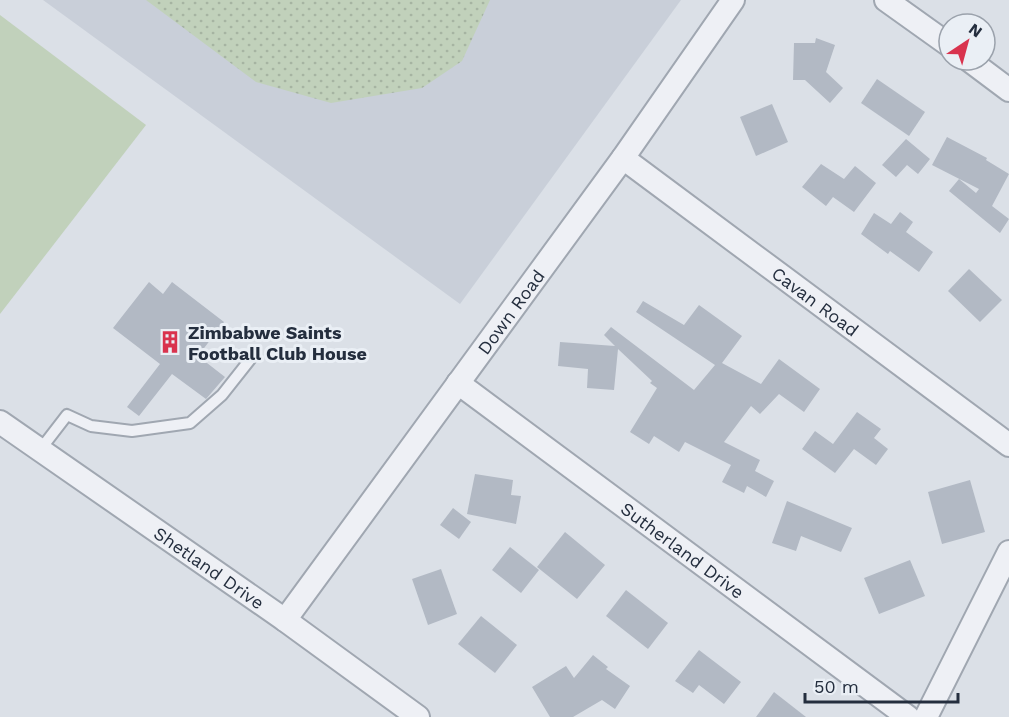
<svg xmlns="http://www.w3.org/2000/svg" width="1009" height="717" viewBox="0 0 1009 717" font-family="'Work Sans',sans-serif">
	<style>
		.built { fill: #c9cfd9 }
		.park { fill: url(#park-dots) }
		.pitch { fill: #c1d1bb }
		.building { fill: #b2b9c4 }
		.lines { fill: none; stroke-linecap: round; stroke-linejoin: round }
		.service-casing { stroke: #a0a7b1; stroke-width: 14 }
		.minor-casing { stroke: #a0a7b1; stroke-width: 26 }
		.service { stroke: #eef0f5; stroke-width: 10 }
		.minor { stroke: #eef0f5; stroke-width: 22 }
		.labels { text-anchor: middle; dominant-baseline: central; stroke-width: 6; stroke-linejoin: round; paint-order: stroke }
		.street-label { font-size: 18px; fill: #242e3e; stroke: #eaeff5 }
		.poi-label { font-size: 18px; font-weight: bold; fill: #242e3e; stroke: #eaeff5; text-anchor: start }
	</style>
	<defs>
		<pattern id="park-dots" width="8" height="8" patternUnits="userSpaceOnUse" patternTransform="scale(1.5)"><rect width="8" height="8" fill="#c1d1bb"/><path d="M2 2h.1M6 6h.1" fill="none" stroke="#a6b4a2" stroke-width="1.8" stroke-linecap="round"/></pattern>
	</defs>
	<rect width="100%" height="100%" fill="#dbe0e7"/>
	<polygon class="built" points="43,0 681,0 460,304"/>
	<polygon class="park" points="146,0 490,0 462,61 422,88 331,103 256,82"/>
	<polygon class="pitch" points="0,15 146,125 0,314"/>
	<g class="building">
		<polygon points="816,38 835,45 826,72 843,88 830,103 805,80 793,80 794,43 815,43"/>
		<polygon points="877,79 925,112 909,136 861,103"/>
		<polygon points="772,104 788,142 756,156 740,117"/>
		<polygon points="947,137 987,158 986,160 1009,174 992,206 1009,219 1000,233 949,191 959,179 976,193 979,189 932,165"/>
		<polygon points="906,139 930,159 918,174 907,165 896,177 882,165"/>
		<polygon points="821,164 844,179 855,166 876,183 854,212 833,197 826,206 802,187"/>
		<polygon points="900,212 913,222 906,232 933,252 919,272 890,251 888,254 861,234 874,213 891,224"/>
		<polygon points="969,269 1002,300 980,322 948,291"/>
		<polygon points="149,282 163,294 172,282 224,322 198,356 225,377 206,399 172,374 139,416 127,407 160,364 113,328"/>
		<polygon points="643,301 684,325 699,305 742,336 722,363 761,384 779,359 820,389 804,412 779,394 760,414 751,406 724,442 760,460 755,471 774,481 766,497 747,486 744,493 722,482 731,465 685,442 679,452 654,436 649,444 630,432 657,388 650,383 652,381 618,349 614,390 587,388 588,369 558,366 560,342 615,346 604,335 611,327 694,390 715,365 636,312"/>
		<polygon points="857,412 881,429 874,438 888,449 876,465 854,449 835,473 802,449 815,431 833,444"/>
		<polygon points="475,474 513,480 511,495 521,496 516,524 467,514"/>
		<polygon points="970,480 985,532 942,544 928,492"/>
		<polygon points="787,501 852,528 841,552 801,536 796,551 772,543"/>
		<polygon points="453,508 471,522 459,539 440,525"/>
		<polygon points="565,532 605,565 577,599 537,567"/>
		<polygon points="510,547 539,570 521,593 492,570"/>
		<polygon points="910,560 925,596 879,614 864,578"/>
		<polygon points="441,569 457,614 428,625 412,579"/>
		<polygon points="626,590 668,623 648,649 606,616"/>
		<polygon points="481,616 517,645 495,673 458,644"/>
		<polygon points="699,650 741,682 724,704 699,685 693,693 675,681"/>
		<polygon points="593,655 608,667 606,669 630,686 615,709 602,700 573,717 550,717 532,687 566,666 574,678"/>
		<polygon points="774,692 806,717 756,717"/>
	</g>
	<g class="lines">
		<g class="service-casing">
			<polyline id="service" points="40,450 67,415 91,426 132,431 190,423 222,395 252,357"/>
		</g>
		<g class="minor-casing">
			<g id="minor">
				<polyline points="886,0 949,45"/>
				<polyline points="969,60 1009,90"/>
				<path id="s1" d="M623,158l386,287"/>
				<path id="s2" d="M458,383l450,334"/>
				<path id="s3" d="M0,422l285,198 133,97"/>
				<path id="s4" d="M285,620l338,-462 110,-158"/>
				<polyline points="926,717 1009,552"/>
			</g>
		</g>
		<use href="#service" class="service"/>
		<use href="#minor" class="minor"/>
	</g>
	<defs>
		<g id="building-bare" transform="scale(1.8)"><path d="M-4-6H4V6H1V3H-1V6H-4ZM-2.5-4.3h1.7v1.8h-1.7ZM.8-4.3h1.7v1.8H.8ZM-2.5-1h1.7V.8h-1.7ZM.8-1h1.7V.8H.8Z" fill="#d9334e" stroke="#eaeff5" stroke-width="2.5" paint-order="stroke"/></g>
	</defs>
	<g fill-rule="evenodd">
		<use href="#building-bare" x="170" y="342"/>
	</g>
	<g class="labels">
		<g class="street-label">
			<text stroke="none"><textPath href="#s1" startOffset="240">Cavan Road</textPath></text>
			<text stroke="none"><textPath href="#s4" startOffset="382">Down Road</textPath></text>
			<text stroke="none"><textPath href="#s2" startOffset="280">Sutherland Drive</textPath></text>
			<text stroke="none"><textPath href="#s3" startOffset="255">Shetland Drive</textPath></text>
		</g>
		<g class="poi-label">
			<text x="188" y="332">Zimbabwe Saints<tspan x="188" dy="21">Football Club House</tspan></text>
		</g>
	</g>
	<g transform="translate(967 42) rotate(36)"><circle r="28" fill="#eaeff5" stroke="#9ba2ac" stroke-width="1.5"/>
	<path d="M0-4.5L10 22L0 15L-10 22Z" fill="#d9334e"/>
	<text y="-9" font-size="16" font-weight="bold" text-anchor="middle" fill="#242e3e">N</text>
	</g>
	<path d="M805 693v9h153v-9" fill="none" stroke="#242e3e" stroke-width="3"/>
	<text x="814" y="693" font-size="18" fill="#242e3e" stroke="#eaeff5" stroke-width="4.5" paint-order="stroke">50 m</text>
</svg>
